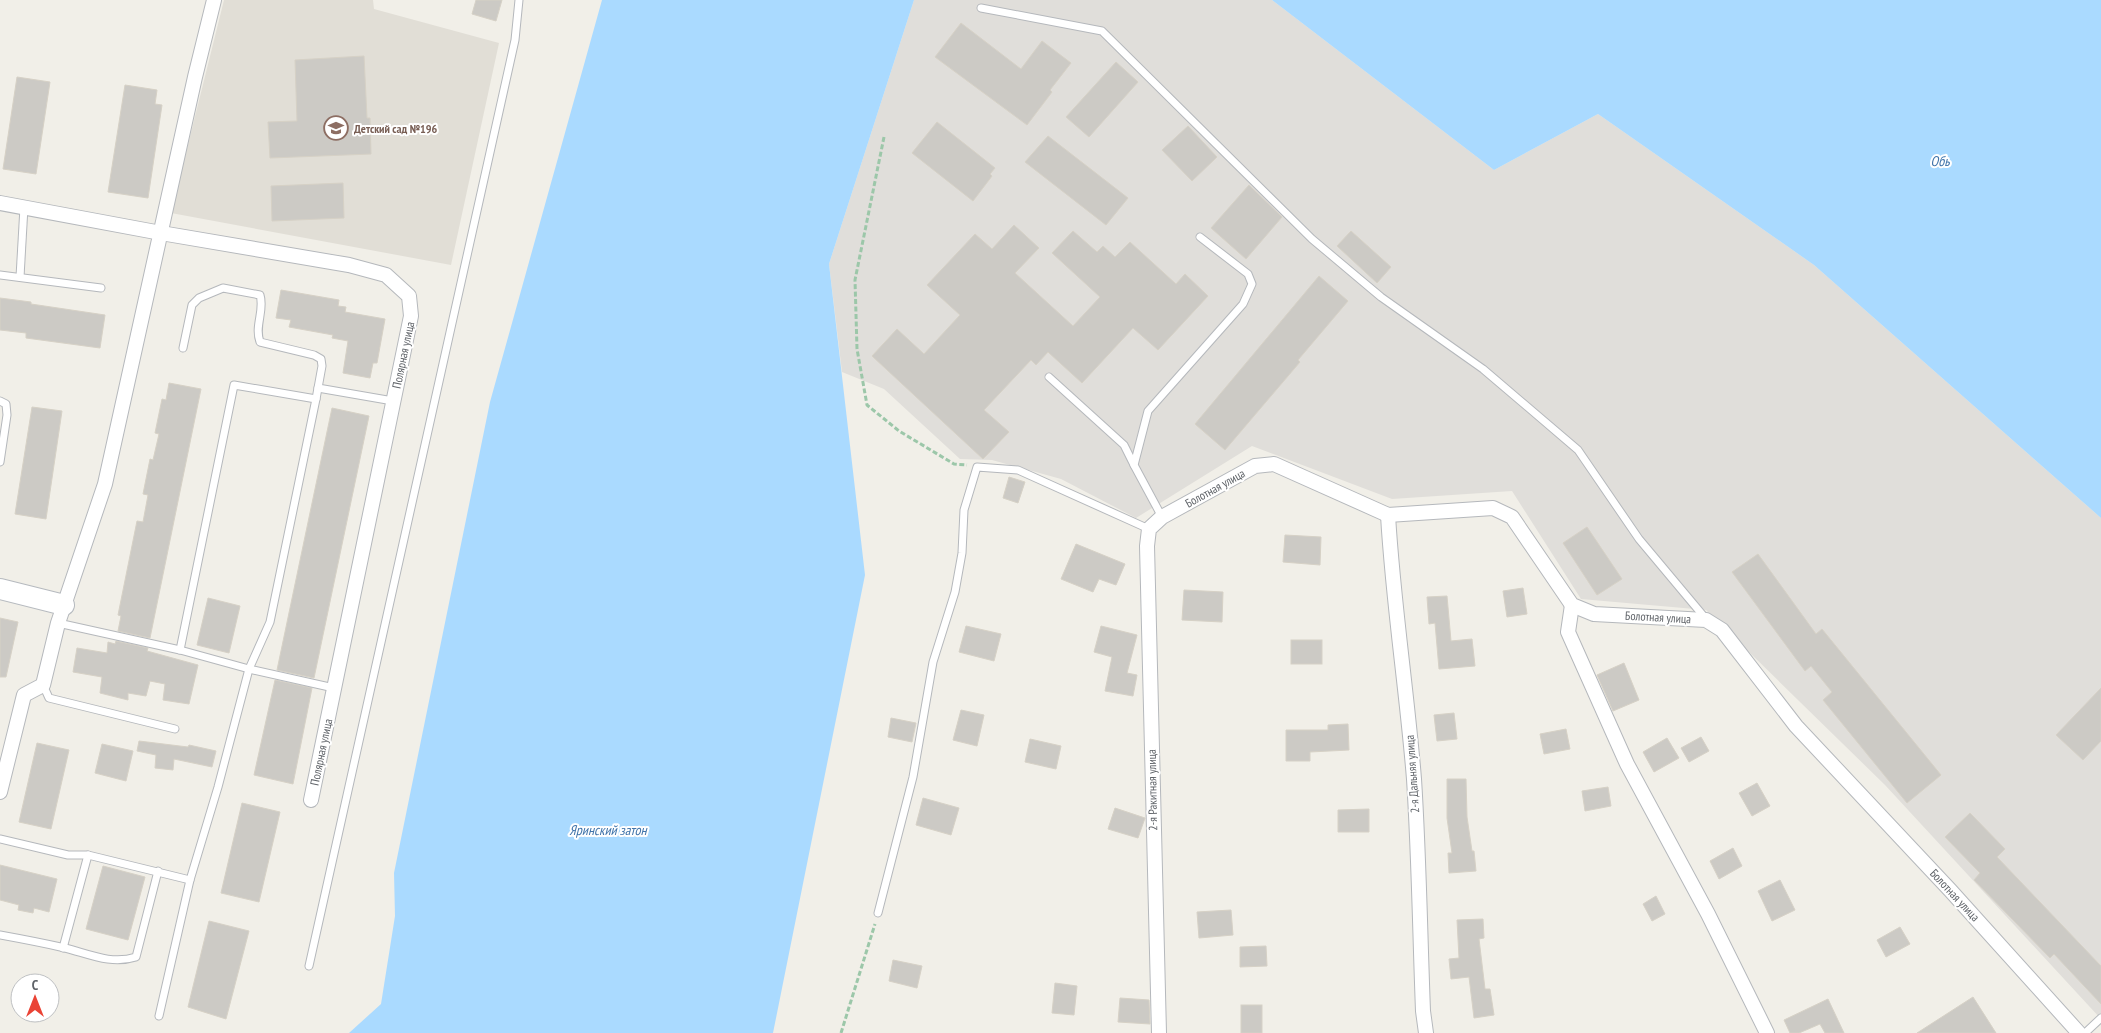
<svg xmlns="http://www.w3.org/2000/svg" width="2101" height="1033" viewBox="0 0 2101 1033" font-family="'PT Sans Narrow',sans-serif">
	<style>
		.industrial { fill: #e0deda }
		.education { fill: #e1ded6 }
		.water { fill: #aadaff }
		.building { fill: #cccac5; stroke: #d6d1c6 }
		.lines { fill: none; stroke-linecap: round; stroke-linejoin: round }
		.lane-casing { stroke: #b5b8bc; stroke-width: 9 }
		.street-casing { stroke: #b5b8bc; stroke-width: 16 }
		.secondary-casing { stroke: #b6babf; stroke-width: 22 }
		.path { stroke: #9cc7a9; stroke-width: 3; stroke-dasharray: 5 2.5; stroke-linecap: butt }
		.lane { stroke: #fff; stroke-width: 7 }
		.street { stroke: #fff; stroke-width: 14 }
		.secondary { stroke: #fff; stroke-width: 20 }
		.labels { text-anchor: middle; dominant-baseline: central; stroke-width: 4; stroke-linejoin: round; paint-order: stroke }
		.education-label { font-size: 12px; font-weight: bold; fill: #785e54; stroke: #fff; text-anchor: start }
		.street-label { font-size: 12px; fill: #5f6368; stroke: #fff }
		.water-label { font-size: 14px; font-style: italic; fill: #4174aa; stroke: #fff }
	</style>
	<rect width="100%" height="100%" fill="#f1efe8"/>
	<polygon class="industrial" points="914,0 1272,0 1494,170 1598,114 1814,265 2101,518 2101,1019 1885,785 1706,610 1581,599 1512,491 1392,499 1252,446 1136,518 1061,479 992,460 960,459 884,389 842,372 829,264"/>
	<polygon class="education" points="224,0 373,0 374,9 499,43 451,265 171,213"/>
	<g class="water">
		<polygon points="602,0 914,0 829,264 865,575 773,1033 349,1033 381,1004 395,916 394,873 490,402"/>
		<polygon points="1272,0 2101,0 2101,518 1814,265 1598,114 1494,170"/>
	</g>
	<g class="building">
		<polygon points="476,0 502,0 496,21 472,14"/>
		<polygon points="961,23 1021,69 1042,41 1071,63 1050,90 1052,92 1027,125 935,57"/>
		<polygon points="364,56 367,118 370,118 371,154 270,158 268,122 297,121 295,60"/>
		<polygon points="1116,62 1138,82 1089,137 1066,117"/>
		<polygon points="17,77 50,82 36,174 3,169"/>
		<polygon points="125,85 157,90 155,104 162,105 148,198 108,192"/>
		<polygon points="937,122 995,168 990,174 992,176 973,201 912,153"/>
		<polygon points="1188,126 1217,157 1192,181 1162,150"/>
		<polygon points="1048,136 1128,198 1106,225 1025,162"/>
		<polygon points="343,183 344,218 272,221 271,186"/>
		<polygon points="1249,185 1282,217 1246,259 1211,228"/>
		<polygon points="1014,225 1039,248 1015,273 1073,326 1100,297 1052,253 1073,231 1097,252 1103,246 1115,257 1130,242 1176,284 1185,274 1208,296 1158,350 1133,328 1082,383 1048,352 1036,365 1031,360 984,410 1009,432 983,459 872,356 897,329 924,354 960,315 927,285 975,234 992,249"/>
		<polygon points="1351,231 1391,267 1377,283 1337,246"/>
		<polygon points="1319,276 1348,301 1298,360 1300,362 1225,450 1195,424"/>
		<polygon points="281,290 339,300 338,306 346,307 345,312 385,319 377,363 373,363 370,378 343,373 348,341 332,338 333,335 289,327 291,320 276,318"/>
		<polygon points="0,298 31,302 31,304 105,315 100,348 26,338 26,333 0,330"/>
		<polygon points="169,383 201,389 150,638 118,631 121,616 118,615 137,521 143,522 148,495 143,494 150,459 153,460 159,434 155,433 162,399 166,400"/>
		<polygon points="32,407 62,411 46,519 15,514"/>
		<polygon points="332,408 369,416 314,678 277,670"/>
		<polygon points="1009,477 1025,482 1018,503 1003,498"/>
		<polygon points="1587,527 1622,579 1597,595 1563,543"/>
		<polygon points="1285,535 1321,537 1320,565 1283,562"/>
		<polygon points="1076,544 1125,564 1116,585 1099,579 1093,592 1061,579"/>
		<polygon points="1758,554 1816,634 1822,629 1941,775 1907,803 1823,700 1832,692 1811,666 1805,671 1732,572"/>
		<polygon points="1523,588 1527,614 1507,617 1503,591"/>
		<polygon points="1184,590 1223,592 1222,622 1182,620"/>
		<polygon points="1447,596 1451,641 1472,639 1475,666 1439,669 1435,623 1429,624 1427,597"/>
		<polygon points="208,598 240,606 229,653 197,645"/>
		<polygon points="0,618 18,622 6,677 0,677"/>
		<polygon points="966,626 1001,634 994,661 959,652"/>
		<polygon points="1101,626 1137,635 1127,673 1137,675 1133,696 1105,691 1112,657 1094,652"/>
		<rect x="1291" y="640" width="31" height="24"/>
		<polygon points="116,641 148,648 147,651 198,665 189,704 163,700 165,684 150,681 146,696 128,693 128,700 100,693 102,677 73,672 77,648 107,653 108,642 115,644"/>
		<polygon points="1624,663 1639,700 1613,711 1597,675"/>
		<polygon points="275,680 312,688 293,784 254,775"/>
		<polygon points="2101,688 2101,741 2083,760 2056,735"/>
		<polygon points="961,710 984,715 977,746 953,740"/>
		<polygon points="1454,713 1457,739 1437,741 1434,715"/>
		<polygon points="891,718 916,723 912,742 888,737"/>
		<polygon points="1348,724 1349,750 1310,752 1310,761 1286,761 1286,730 1328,730 1328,725"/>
		<polygon points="1566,729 1570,749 1544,754 1540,734"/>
		<polygon points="1701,737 1709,751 1689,762 1681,748"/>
		<polygon points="1667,738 1679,758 1654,772 1643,752"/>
		<polygon points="1030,739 1061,746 1056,769 1025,762"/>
		<polygon points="139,741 188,747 189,745 216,751 212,767 174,759 173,770 155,768 156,755 137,751"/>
		<polygon points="37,743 69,750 51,829 19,822"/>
		<polygon points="102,744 133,751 126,781 95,773"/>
		<polygon points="1447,779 1466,779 1467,817 1472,851 1474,851 1476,871 1449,873 1448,853 1452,853 1447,818"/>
		<polygon points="1757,783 1770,806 1752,816 1739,793"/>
		<polygon points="1608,787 1611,806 1585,811 1582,791"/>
		<polygon points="923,798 959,808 951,835 916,825"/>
		<polygon points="242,803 280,812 259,902 221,893"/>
		<polygon points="1115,808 1145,818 1138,838 1108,829"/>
		<polygon points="1369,809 1369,832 1338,832 1338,810"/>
		<polygon points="1970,813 2005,849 1997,857 2101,966 2101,1004 2054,954 2050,958 1974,880 1980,873 1945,837"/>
		<polygon points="1733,848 1742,866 1719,879 1710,861"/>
		<polygon points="0,865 57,879 49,912 34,908 33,913 18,910 19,905 0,900"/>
		<polygon points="103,866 145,877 128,940 86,929"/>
		<polygon points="1780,880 1795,910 1772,921 1758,891"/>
		<polygon points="1656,896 1665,914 1652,921 1643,904"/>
		<polygon points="1231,910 1233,935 1199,938 1197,912"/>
		<polygon points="1483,919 1484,938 1479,939 1485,989 1490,989 1494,1015 1474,1018 1469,977 1451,979 1449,959 1459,958 1457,920"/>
		<polygon points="209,921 249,931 226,1019 188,1007"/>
		<polygon points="1900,927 1910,944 1886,957 1877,940"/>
		<polygon points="1266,946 1267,966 1240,967 1240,947"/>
		<polygon points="893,960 922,966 917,988 889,981"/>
		<polygon points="1055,983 1077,986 1074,1015 1052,1013"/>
		<polygon points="1973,997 1996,1033 1917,1033"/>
		<polygon points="1120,998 1149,1000 1150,1024 1118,1022"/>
		<polygon points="1828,999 1844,1033 1825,1033 1820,1024 1799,1033 1790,1033 1784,1020"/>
		<rect x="1241" y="1005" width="21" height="28"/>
	</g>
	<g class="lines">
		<g class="lane-casing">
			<g id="lane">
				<polyline points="981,8 1102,31 1312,239 1381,297 1483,369 1578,450 1639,539 1706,619"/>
				<polyline points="0,275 101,288"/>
				<polyline points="20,277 24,207"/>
				<polyline points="1049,377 1124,445 1134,465"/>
				<polyline points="318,388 393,401"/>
				<polyline points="0,401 6,404 7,415 0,462"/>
				<polyline points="1162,517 1134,465 1148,411 1243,304 1252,284 1248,274 1200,237"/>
				<path d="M58,623l122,27 69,19 21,-47 46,-223 6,-33 -1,-7 -7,-4 -54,-13c-6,-16 5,-32 0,-47l-37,-7 -24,10 -7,7 -9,43"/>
				<polyline points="180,650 234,385 316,399"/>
				<polyline points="43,685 49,698 175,729"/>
				<polyline points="0,839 68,855 88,855 190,880 218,787 249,669 334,688"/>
				<polyline points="878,913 913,777 933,662 955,592 962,553 964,510 977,467 1018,470 1149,529"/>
				<path d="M0,935c22,4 43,8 65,13 24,6 46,17 71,9l22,-86"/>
				<polyline points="63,948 88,855"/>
				<polyline points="309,966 515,40 519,0"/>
				<polyline points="159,1016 190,880"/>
				<polyline points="2085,1033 2101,1018"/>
			</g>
		</g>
		<g class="street-casing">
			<g id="street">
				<polyline points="0,203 161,233 349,265 386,275 409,296 411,316 311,800"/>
				<path d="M1388,515c5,88 19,176 26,264 5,77 6,155 9,232l3,22"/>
				<polyline points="1572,605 1568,632 1627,764 1708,914 1767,1033"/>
				<polyline points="0,792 24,695 43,685 58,623 105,484 195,77 214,0"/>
				<polyline points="1159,1033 1147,546 1149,529 1162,517 1255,466 1274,464 1388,515 1493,508 1512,517 1572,605 1594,614 1706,620 1722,630 1796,726 1950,890 2079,1033"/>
			</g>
		</g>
		<g class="secondary-casing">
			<polyline id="secondary" points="0,589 64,605"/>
		</g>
		<g class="path">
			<polyline points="884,137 855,280 857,349 867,405 899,431 954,464 967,465"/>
			<polyline points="841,1033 875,924"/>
		</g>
		<use href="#lane" class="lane"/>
		<use href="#street" class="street"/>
		<use href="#secondary" class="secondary"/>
	</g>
	<defs>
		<g id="school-ring" transform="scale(1.25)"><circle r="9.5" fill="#fff" stroke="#8d6e63" stroke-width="1.5"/><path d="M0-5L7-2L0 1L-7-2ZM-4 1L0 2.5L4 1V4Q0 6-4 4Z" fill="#8d6e63"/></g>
	</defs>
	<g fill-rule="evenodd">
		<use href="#school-ring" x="336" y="128"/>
	</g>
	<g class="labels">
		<g class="education-label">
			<text x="354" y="128">Детский сад №196</text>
		</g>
		<g class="street-label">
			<text transform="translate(403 355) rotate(-78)">Полярная улица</text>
			<text transform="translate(1215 488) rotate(-29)">Болотная улица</text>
			<text transform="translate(1658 617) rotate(3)">Болотная улица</text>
			<text transform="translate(321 752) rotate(-78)">Полярная улица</text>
			<text transform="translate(1412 774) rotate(-94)">2-я Дальняя улица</text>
			<text transform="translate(1152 790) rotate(-91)">2-я Ракитная улица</text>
			<text transform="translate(1955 895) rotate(47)">Болотная улица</text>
		</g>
		<g class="water-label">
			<text x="1940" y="161">Обь</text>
			<text x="608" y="830">Яринский затон</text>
		</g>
	</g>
	<g transform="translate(35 998)"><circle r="24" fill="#ffffff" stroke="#bfc1c3"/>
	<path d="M0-4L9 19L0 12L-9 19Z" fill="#ea4335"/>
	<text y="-8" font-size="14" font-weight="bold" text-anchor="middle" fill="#5f6368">С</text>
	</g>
</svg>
